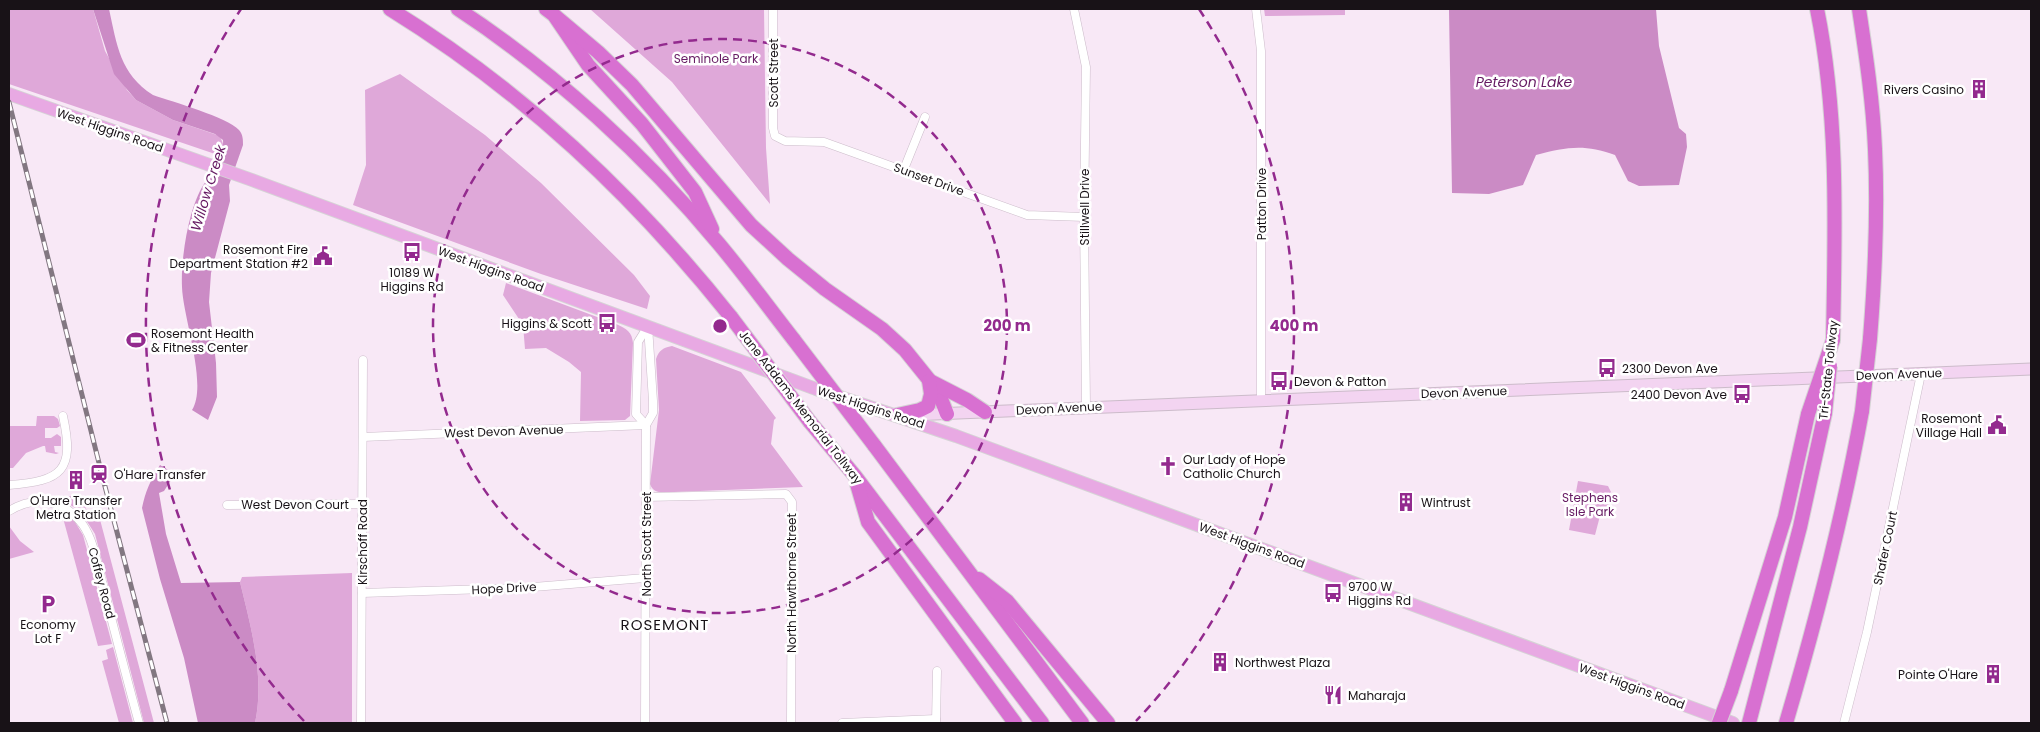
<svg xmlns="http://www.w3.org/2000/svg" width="2040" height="732" viewBox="0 0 2040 732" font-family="Poppins,sans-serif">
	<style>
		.green { fill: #dfa8d9 }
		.water { fill: #cb8bc5 }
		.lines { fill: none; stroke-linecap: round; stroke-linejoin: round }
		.minor-casing { stroke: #ccbcca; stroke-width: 9 }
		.secondary-casing { stroke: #ccbcca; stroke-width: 13 }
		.primary-casing { stroke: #d5d4d5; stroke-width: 14 }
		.motorway-casing { stroke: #d5d4d5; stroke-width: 16 }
		.minor { stroke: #fff; stroke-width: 8 }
		.secondary { stroke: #f3d4f1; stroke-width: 11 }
		.primary { stroke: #e8a9e3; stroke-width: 12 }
		.motorway { stroke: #d870d1; stroke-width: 14 }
		.rail-casing { stroke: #827781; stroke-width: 5 }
		.rail { stroke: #fff; stroke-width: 3; stroke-dasharray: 9; stroke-linecap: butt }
		.motorway-bridge-casing { stroke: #d5d4d5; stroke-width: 16; stroke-linecap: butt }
		.motorway-bridge { stroke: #d870d1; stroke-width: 14 }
		.ring { fill: none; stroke: #932a8e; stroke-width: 2.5; stroke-dasharray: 9 6 }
		.labels { text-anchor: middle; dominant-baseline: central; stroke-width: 5; stroke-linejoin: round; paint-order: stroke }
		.park-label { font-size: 12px; fill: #661b63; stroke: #fff }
		.street-label { font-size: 12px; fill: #181217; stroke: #fff }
		.poi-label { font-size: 12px; fill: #181217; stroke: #fff; text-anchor: start }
		.water-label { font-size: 14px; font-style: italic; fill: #651a62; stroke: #fff }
		.quarter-label { font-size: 15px; letter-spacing: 1px; fill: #181217; stroke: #fff }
		.centre { fill: #932a8e; stroke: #fff; stroke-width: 2.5 }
		.ring-label { font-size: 15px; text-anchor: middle; font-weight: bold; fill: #932a8e; stroke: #fff; stroke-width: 5; stroke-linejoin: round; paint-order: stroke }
	</style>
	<rect width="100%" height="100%" fill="#f8e8f6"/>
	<g class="green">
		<polygon points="9,9 93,9 105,51 127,90 136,100 173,120 220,136 223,144 221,156 9,84 10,63"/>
		<polygon points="590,9 764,9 766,148 770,204 672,82"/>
		<polygon points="1264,9 1345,9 1345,15 1265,16"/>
		<polygon points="400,74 485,135 541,183 634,275 650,296 647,309 541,274 353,205 366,165 365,90"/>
		<path d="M506,283l110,41c11,5 16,8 17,19l-3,73 -5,4 -45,1 1,-49 -12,-10 -23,-14 -21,1 -2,-24 -20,-30z"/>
		<path d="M672,346l69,26 35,46 -2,2 -3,24 32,43 -129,5c-11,0 -20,3 -24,-8l9,-74 -3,-51c3,-9 7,-11 16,-13z"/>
		<polygon points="37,416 54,416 58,419 60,426 57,428 45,428 45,438 51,438 57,434 61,437 61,446 54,446 55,452 59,453 56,454 46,452 45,446 43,446 26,453 13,468 9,468 9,426 36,426"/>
		<polygon points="1578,481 1608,486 1611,492 1605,497 1612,508 1600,516 1595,535 1569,530"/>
		<polygon points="76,495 76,497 81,496 88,514 98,512 154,723 144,723 95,534 81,512 63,500 64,497"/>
		<polygon points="62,512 75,522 83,535 112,644 98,646 63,518 60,515"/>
		<polygon points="9,526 20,541 34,552 9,559"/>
		<path d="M352,573v150h-97c10,-46 -4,-96 -15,-141l2,-5z"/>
		<polygon points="113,647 133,723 119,723 102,661 108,659 106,650"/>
	</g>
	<g class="water">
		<path d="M93,9h16c8,36 11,65 44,86 20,7 74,22 86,35 4,5 4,9 4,15l-14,40 1,16 -19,72 -2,29 7,61 1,34 -9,23 -16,-10c16,-25 -9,-92 -10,-123 -1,-22 3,-50 9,-72 3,-10 7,-22 13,-31 5,-6 1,0 6,-5 7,-7 14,-29 13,-39l-8,-6 -42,-14 -37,-20 -22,-26z"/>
		<path d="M1449,9h207l3,37 20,82 7,6 1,13 -8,38 -40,1 -11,-5 -13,-26c-30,-11 -49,-8 -79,0l-13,30 -34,9 -37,-1z"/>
		<path d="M160,465l15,9 -11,17 -5,2 7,41 15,49 59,-1c11,45 25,95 15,141h-57l-14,-65 -24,-79 -18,-71c3,-16 9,-29 18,-43z"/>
	</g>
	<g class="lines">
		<g class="minor-casing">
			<g id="minor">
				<polyline points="773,9 773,128 775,136 785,141 824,142 1027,215 1084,217"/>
				<polyline points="1074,9 1086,67 1084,217 1086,407"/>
				<polyline points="1256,9 1261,51 1261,400"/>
				<polyline points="904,169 925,117"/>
				<polyline points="646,425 636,414 638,342 648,326"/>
				<polyline points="363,437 646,425"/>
				<path d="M9,485c53,-4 66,-14 54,-69"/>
				<polyline points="646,497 786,494 792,502 791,723"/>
				<polyline points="227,505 363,504"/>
				<path d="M9,511c26,-16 55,-12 74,14 11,16 14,39 19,57 12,47 24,94 37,141"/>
				<polyline points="362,593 521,588 645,578"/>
				<polyline points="361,723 363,360"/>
				<polyline points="645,723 646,425 653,413 653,401 648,326"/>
				<polyline points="842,723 936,719"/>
				<polyline points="936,723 937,671"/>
				<polyline points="1844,723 1867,632 1921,374"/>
			</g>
		</g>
		<g class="secondary-casing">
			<polyline id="secondary" points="911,415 2031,369"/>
		</g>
		<g class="primary-casing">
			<polyline id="primary" points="9,94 252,180 816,389 956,436 1733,723"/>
		</g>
		<g class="motorway-casing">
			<g id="motorway">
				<path d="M390,9c134,83 242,184 341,308"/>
				<path d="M458,9c96,63 188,147 261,235 26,31 50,64 75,96"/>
				<polyline points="546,9 554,15 588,65 642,124 695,192 712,229"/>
				<path d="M1817,9c22,109 18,221 16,331"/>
				<path d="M1859,9c7,46 14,93 16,140 3,64 0,127 -5,190"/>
				<polyline points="554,15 598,52 632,85 751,225 788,259 825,289 882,329 905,350 938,391 947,414"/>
				<polyline points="932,382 967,400 985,412"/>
				<polyline points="897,415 920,410 928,406 931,394 929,381"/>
				<polyline points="810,422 855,476 1042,723"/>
				<polyline points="874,445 1082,723"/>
				<polyline points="857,484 868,522 1015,723"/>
				<polyline points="979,579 1007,601 1108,723"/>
				<polyline points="1731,691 1785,517 1808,414"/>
				<polyline points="1749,723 1800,527 1825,413"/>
				<path d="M1786,723c30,-102 57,-207 76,-312"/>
			</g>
		</g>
		<use href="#minor" class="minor"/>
		<use href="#secondary" class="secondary"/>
		<use href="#primary" class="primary"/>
		<use href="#motorway" class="motorway"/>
		<g class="rail-casing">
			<polyline id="rail" points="9,102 102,475 167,723"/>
		</g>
		<use href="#rail" class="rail"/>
		<g class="motorway-bridge-casing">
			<g id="motorway-bridge">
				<polyline points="731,317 810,422"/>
				<polyline points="794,340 874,445"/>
				<polyline points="1862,411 1870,339"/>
				<polyline points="1825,413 1830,366"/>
				<polyline points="1808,414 1833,340"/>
				<polyline points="1719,723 1731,691"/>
			</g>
		</g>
		<use href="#motorway-bridge" class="motorway-bridge"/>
	</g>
	<g class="ring">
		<circle cx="720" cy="326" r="287"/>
		<path d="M304 721A574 574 0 0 1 241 9M1199 9A574 574 0 0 1 1136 721"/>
	</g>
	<defs>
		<g id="building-bare" transform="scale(1.5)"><path d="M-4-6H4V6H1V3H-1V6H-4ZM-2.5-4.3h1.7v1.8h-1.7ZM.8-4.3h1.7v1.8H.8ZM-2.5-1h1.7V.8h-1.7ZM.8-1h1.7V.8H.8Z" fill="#932a8e" stroke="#fff" stroke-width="2.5" paint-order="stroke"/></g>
		<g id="bus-bare" transform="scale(1.5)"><path d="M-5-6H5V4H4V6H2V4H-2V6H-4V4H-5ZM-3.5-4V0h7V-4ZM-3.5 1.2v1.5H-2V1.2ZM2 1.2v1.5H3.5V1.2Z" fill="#932a8e" stroke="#fff" stroke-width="2.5" paint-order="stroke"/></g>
		<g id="civic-bare" transform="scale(1.5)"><path d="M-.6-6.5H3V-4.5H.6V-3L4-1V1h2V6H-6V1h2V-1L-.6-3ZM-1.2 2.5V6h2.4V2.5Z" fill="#932a8e" stroke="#fff" stroke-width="2.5" paint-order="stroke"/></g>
		<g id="stadium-bare" transform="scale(1.5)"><path d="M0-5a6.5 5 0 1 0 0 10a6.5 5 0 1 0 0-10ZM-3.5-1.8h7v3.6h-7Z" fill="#932a8e" stroke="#fff" stroke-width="2.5" paint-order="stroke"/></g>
		<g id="church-bare" transform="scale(1.5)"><path d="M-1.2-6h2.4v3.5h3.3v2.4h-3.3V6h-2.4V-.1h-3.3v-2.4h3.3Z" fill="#932a8e" stroke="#fff" stroke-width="2.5" paint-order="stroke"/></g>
		<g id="station-bare" transform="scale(1.5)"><path d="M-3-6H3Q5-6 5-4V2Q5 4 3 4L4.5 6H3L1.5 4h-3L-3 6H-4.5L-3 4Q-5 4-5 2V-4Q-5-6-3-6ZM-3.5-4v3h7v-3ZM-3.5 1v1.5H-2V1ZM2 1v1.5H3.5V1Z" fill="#932a8e" stroke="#fff" stroke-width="2.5" paint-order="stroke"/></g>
		<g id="parking-bare" transform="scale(1.5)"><path d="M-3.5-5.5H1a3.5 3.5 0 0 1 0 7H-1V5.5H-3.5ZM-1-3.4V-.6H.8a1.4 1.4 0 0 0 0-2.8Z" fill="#932a8e" stroke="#fff" stroke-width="2.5" paint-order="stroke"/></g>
		<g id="restaurant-bare" transform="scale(1.5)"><path d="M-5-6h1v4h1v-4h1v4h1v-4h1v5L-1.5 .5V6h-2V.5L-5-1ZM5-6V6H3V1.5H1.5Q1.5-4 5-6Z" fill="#932a8e" stroke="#fff" stroke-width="2.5" paint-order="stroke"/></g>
	</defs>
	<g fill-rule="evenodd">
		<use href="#building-bare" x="1979" y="89"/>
		<use href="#bus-bare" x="412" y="252"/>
		<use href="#civic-bare" x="323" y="256"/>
		<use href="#bus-bare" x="607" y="323"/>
		<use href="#stadium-bare" x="136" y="340"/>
		<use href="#bus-bare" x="1607" y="368"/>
		<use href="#bus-bare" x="1279" y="381"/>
		<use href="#bus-bare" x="1742" y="394"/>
		<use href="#civic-bare" x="1997" y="425"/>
		<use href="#church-bare" x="1168" y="466"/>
		<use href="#station-bare" x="99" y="474"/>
		<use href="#building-bare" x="76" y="480"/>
		<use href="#building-bare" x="1406" y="502"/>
		<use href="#bus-bare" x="1333" y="593"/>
		<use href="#parking-bare" x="48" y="604"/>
		<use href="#building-bare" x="1220" y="662"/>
		<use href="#building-bare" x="1993" y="674"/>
		<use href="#restaurant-bare" x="1333" y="695"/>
	</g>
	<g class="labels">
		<g class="park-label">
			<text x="716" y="58">Seminole Park</text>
			<text x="1590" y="497">Stephens<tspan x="1590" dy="14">Isle Park</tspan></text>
		</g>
		<g class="street-label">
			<text transform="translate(773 73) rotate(-90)">Scott Street</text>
			<text transform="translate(110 130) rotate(19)">West Higgins Road</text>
			<text transform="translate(929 179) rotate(20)">Sunset Drive</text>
			<text transform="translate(1261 204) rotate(-90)">Patton Drive</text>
			<text transform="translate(1084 207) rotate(-90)">Stillwell Drive</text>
			<text transform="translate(491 269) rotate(20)">West Higgins Road</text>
			<text transform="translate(1828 370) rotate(-84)">Tri-State Tollway</text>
			<text transform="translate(1899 374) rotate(-2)">Devon Avenue</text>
			<text transform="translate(1464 392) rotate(-2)">Devon Avenue</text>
			<text transform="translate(801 407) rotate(52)">Jane Addams Memorial Tollway</text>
			<text transform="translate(871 407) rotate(18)">West Higgins Road</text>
			<text transform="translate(1059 408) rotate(-3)">Devon Avenue</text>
			<text transform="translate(504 431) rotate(-2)">West Devon Avenue</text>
			<text x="295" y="504">West Devon Court</text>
			<text transform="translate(362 542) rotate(-90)">Kirschoff Road</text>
			<text transform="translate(646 544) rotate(-90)">North Scott Street</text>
			<text transform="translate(1252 545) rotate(20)">West Higgins Road</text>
			<text transform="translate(1885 548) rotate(-78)">Shafer Court</text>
			<text transform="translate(102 583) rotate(75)">Coffey Road</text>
			<text transform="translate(791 583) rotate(-90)">North Hawthorne Street</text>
			<text transform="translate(504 588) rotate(-3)">Hope Drive</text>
			<text transform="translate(1632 686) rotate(20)">West Higgins Road</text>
		</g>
		<g class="poi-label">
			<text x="1964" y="89" text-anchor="end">Rivers Casino</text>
			<text x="308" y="249" text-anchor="end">Rosemont Fire<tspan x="308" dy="14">Department Station #2</tspan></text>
			<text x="412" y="272" text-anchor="middle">10189 W<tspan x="412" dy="14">Higgins Rd</tspan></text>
			<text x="592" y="323" text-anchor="end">Higgins &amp; Scott</text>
			<text x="151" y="333">Rosemont Health<tspan x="151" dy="14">&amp; Fitness Center</tspan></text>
			<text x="1622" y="368">2300 Devon Ave</text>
			<text x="1294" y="381">Devon &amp; Patton</text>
			<text x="1727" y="394" text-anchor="end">2400 Devon Ave</text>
			<text x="1982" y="418" text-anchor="end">Rosemont<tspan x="1982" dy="14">Village Hall</tspan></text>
			<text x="1183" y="459">Our Lady of Hope<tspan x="1183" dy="14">Catholic Church</tspan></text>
			<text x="114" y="474">O'Hare Transfer</text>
			<text x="76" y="500" text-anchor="middle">O'Hare Transfer<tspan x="76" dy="14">Metra Station</tspan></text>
			<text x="1421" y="502">Wintrust</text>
			<text x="1348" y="586">9700 W<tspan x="1348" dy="14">Higgins Rd</tspan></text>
			<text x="48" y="624" text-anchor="middle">Economy<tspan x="48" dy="14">Lot F</tspan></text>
			<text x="1235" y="662">Northwest Plaza</text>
			<text x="1978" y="674" text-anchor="end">Pointe O'Hare</text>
			<text x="1348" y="695">Maharaja</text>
		</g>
		<g class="water-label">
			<text x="1524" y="82">Peterson Lake</text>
			<text transform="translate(208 188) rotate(-73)">Willow Creek</text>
		</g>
		<g class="quarter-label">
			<text x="665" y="624">ROSEMONT</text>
		</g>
	</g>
	<circle cx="720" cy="326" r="8" class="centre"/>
	<g class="ring-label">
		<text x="1007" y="331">200 m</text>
		<text x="1294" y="331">400 m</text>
	</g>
	<rect width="2040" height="732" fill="none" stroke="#181217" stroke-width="20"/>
</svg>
